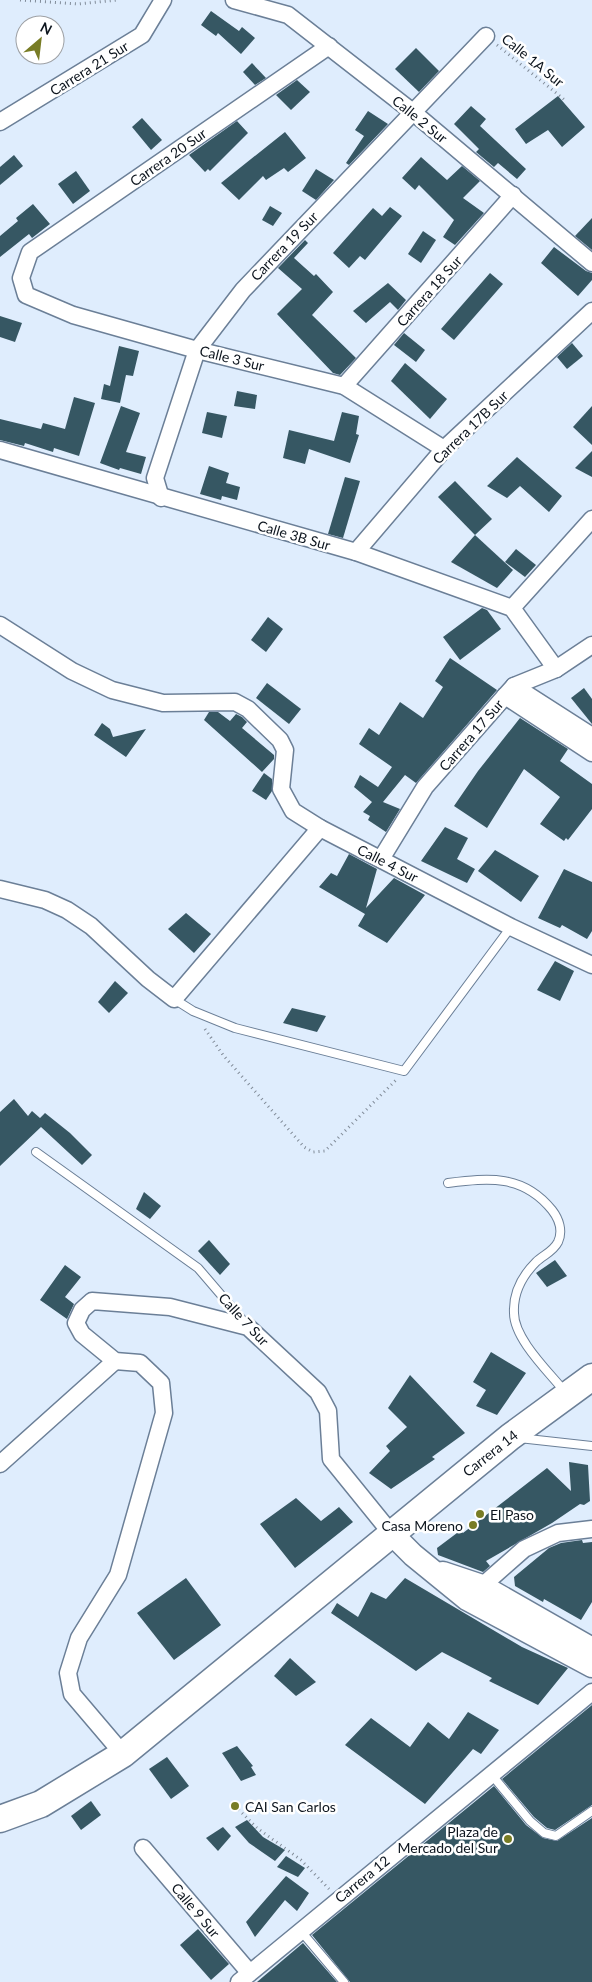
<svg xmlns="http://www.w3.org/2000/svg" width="592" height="1982" viewBox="0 0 592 1982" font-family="Lato,sans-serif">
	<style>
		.building { fill: #365763 }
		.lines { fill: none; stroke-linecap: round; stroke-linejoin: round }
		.lane-casing { stroke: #6b7f97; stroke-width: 10 }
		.street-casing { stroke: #6b7f97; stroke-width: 19 }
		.secondary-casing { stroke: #6b7f97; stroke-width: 25 }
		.primary-casing { stroke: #6b7f97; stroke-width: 29 }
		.path { stroke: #808b98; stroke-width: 3; stroke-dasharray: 1 4; stroke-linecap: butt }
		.lane { stroke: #fff; stroke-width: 8 }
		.street { stroke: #fff; stroke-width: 16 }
		.secondary { stroke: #fff; stroke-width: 22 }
		.primary { stroke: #fff; stroke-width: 26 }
		.poi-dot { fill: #787c25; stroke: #fff; stroke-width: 2 }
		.labels { text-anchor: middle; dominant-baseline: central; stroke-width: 5; stroke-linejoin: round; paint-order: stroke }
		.street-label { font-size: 14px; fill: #0c141d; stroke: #fff }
		.poi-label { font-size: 14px; fill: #0c141d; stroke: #fff; text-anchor: start }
	</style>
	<rect width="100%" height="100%" fill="#dfedfd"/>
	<g class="building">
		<polygon points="211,11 239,31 242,27 255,38 241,54 218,33 216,36 201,25"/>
		<polygon points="416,48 439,71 419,92 395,69"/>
		<polygon points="252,63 266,78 255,85 243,72"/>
		<polygon points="297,80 310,92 291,110 276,95"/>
		<polygon points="558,96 585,127 562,147 548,130 526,144 515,129"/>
		<polygon points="471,106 486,119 480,126 526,169 517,179 498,163 494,167 476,152 479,149 454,124"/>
		<polygon points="368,111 388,124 349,165 346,163 364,136 355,130"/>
		<polygon points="142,118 162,140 151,150 132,127"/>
		<polygon points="237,121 248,133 210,171 208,169 205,172 189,155"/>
		<polygon points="285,132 306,158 288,172 284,168 266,180 263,176 239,200 221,183"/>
		<polygon points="14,155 23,166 0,185 0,167"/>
		<polygon points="421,157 447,180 462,166 480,181 463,198 484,213 455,245 443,237 454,220 419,185 415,190 402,178"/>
		<polygon points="316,169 334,180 316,200 302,191"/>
		<polygon points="76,171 90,191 73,204 58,184"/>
		<polygon points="33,204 50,224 32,238 29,234 0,257 0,236 18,221 16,218"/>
		<polygon points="270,206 282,213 273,226 262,220"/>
		<polygon points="390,207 402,216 365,260 360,256 349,268 333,253 373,208 382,216"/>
		<polygon points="592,218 592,250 575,236"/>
		<polygon points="423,231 436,240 421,263 408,254"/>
		<polygon points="305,240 308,243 294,258 314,276 316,274 333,292 312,315 356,358 340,375 333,373 277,314 302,289 278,268"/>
		<polygon points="554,247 586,271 592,273 592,280 578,296 541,263"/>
		<polygon points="490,273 503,284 454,340 441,329"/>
		<polygon points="388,283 406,300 398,310 390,302 366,323 353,311"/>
		<polygon points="0,316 22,323 15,342 0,337"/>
		<polygon points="404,333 425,350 416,362 394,345"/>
		<polygon points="572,343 583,356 567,369 557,357"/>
		<polygon points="119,346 139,351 133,376 126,375 120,403 101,399 104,384 110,386"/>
		<polygon points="405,363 447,399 430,419 391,381"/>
		<polygon points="237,391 257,395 255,409 234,406"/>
		<polygon points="74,397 95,403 79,456 54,448 53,452 25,443 24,446 0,440 0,419 41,429 43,423 65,429"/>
		<polygon points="121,406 140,413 126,452 146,457 141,474 120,468 119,470 100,463"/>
		<polygon points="592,406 592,445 573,427"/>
		<polygon points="207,412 227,416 222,438 202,433"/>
		<polygon points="342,412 359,416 356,434 359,435 350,463 309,449 305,464 283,458 289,430 334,441"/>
		<polygon points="592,451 592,477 575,468"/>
		<polygon points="517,457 562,496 549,512 520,486 507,498 487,486"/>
		<polygon points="209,466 229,473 226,483 240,487 237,500 222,496 221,500 200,494"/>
		<polygon points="345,477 360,481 343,538 328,534"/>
		<polygon points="455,481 492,519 475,535 438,497"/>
		<polygon points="475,535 513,570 497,588 451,562"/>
		<polygon points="516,549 536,565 525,577 505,562"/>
		<polygon points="482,608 487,610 501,629 460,660 443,637"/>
		<polygon points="268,617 283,629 266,652 251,640"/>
		<polygon points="450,658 497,690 416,783 405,775 383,802 400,809 386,832 368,820 370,816 363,812 372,802 354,787 360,775 378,787 392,767 359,744 369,728 379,735 400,702 423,718 443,687 435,681"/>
		<polygon points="267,683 301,709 289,724 256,698"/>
		<polygon points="584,688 592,699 592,724 571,698"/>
		<polygon points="209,712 218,712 230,721 236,714 242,717 247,722 242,728 274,755 274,759 262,772 204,720"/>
		<polygon points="520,718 568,749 560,761 592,784 592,809 568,840 566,838 564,841 540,824 560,797 524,769 487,828 454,806 478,771"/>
		<polygon points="102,723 110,729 113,737 146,729 126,757 94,735"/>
		<polygon points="264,773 272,779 272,791 266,800 252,791"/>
		<polygon points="445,827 468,838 457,859 475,869 467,883 421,861"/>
		<polygon points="495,850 539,876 521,902 478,871"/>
		<polygon points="349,854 377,869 366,908 394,878 425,895 387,943 358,926 365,914 319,887 331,873 337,876"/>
		<polygon points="564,869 592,882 592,931 587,939 562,925 560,928 538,918"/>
		<polygon points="186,913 211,934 194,953 168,929"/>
		<polygon points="555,961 574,971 560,1001 537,990"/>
		<polygon points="115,981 128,993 109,1013 98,1002"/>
		<polygon points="292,1008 326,1016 317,1032 283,1023"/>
		<polygon points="14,1099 28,1116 32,1111 40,1118 45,1113 70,1133 92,1155 82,1165 41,1127 0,1166 0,1112"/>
		<polygon points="144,1192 161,1206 150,1219 136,1209"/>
		<polygon points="209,1240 230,1264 220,1275 198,1251"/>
		<polygon points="555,1260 567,1276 547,1287 536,1273"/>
		<polygon points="65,1265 81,1277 65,1297 74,1304 67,1319 40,1300"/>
		<polygon points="491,1352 526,1373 497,1415 476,1406 486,1390 473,1382"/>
		<polygon points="410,1375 465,1433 432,1457 435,1459 391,1489 369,1473 390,1451 386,1446 407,1427 388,1408"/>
		<polygon points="569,1462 588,1465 590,1501 584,1505 580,1504 552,1523 486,1561 490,1566 483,1572 438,1555 437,1548 461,1530 463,1533 547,1468 571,1491"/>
		<polygon points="296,1498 321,1521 339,1507 353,1522 295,1568 260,1524"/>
		<polygon points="582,1540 583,1543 592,1542 592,1602 581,1620 544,1599 543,1602 515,1586 514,1577 549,1548 561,1543"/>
		<polygon points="186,1578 221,1625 174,1660 137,1613"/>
		<polygon points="405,1578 522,1647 568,1668 538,1705 489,1681 492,1678 442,1652 416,1671 331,1613 337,1603 358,1617 371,1592 386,1599"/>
		<polygon points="290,1658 316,1682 296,1696 274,1676"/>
		<polygon points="592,1705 592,1805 555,1830 547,1828 534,1817 502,1779"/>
		<polygon points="468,1712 499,1730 481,1754 473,1749 425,1804 345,1745 371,1718 410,1747 428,1722 449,1739"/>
		<polygon points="237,1746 253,1766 251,1767 256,1775 241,1781 222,1753"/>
		<polygon points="167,1757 189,1786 171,1799 149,1769"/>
		<polygon points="494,1786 526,1825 543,1838 557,1841 592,1818 592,1982 350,1982 312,1935"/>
		<polygon points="91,1801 101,1815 81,1830 71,1816"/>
		<polygon points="247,1820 263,1837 285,1850 275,1861 249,1843 235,1827"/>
		<polygon points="223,1827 231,1836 218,1851 206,1838"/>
		<polygon points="286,1856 305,1868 298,1877 277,1867"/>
		<polygon points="286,1876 309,1893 297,1911 285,1900 255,1937 246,1922"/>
		<polygon points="198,1929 229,1964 211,1980 180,1945"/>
		<polygon points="303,1943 337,1982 257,1982"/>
	</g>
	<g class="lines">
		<g class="lane-casing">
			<g id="lane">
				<polyline points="174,999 193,1011 235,1028 404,1071 511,927"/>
				<polyline points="36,1152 198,1268 246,1324"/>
				<path d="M448,1183c41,-5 75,-9 104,27 7,9 11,21 6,32 -5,10 -15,13 -22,20 -14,14 -23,32 -22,51 0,26 35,59 51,79"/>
				<polyline points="519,1438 592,1446"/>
				<polyline points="491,1774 530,1821 544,1833 556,1836 592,1811"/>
				<polyline points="300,1930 344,1982"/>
			</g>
		</g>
		<g class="street-casing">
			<g id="street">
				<polyline points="234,0 288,15 414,113 592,263"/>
				<polyline points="329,46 30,252 21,278 26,295 73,315 197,350 344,386 444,449"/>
				<polyline points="0,122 142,35 163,0"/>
				<polyline points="344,386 513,195"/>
				<polyline points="0,450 356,552 512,608 556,669"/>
				<polyline points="161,498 155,478 197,350 243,290 486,36"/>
				<polyline points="356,552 444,449 592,311"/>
				<polyline points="512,608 592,519"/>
				<polyline points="0,625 72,671 112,690 163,703 235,702 248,709 280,740 285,750 281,789 293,811 320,828 511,927 592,965"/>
				<polyline points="514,686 592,736"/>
				<polyline points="505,696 592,753"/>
				<polyline points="381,859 425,787 505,696 514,686 556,669 592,645"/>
				<polyline points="0,889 45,900 67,910 91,926 148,979 174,999 320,828"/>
				<polyline points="0,1464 115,1361"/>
				<polyline points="482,1586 524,1549 558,1533 592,1529"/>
				<polyline points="123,1754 72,1694 68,1673 79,1638 118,1575 164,1413 161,1383 140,1363 115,1361 82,1334 76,1323 82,1310 92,1301 170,1307 248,1327 318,1392 328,1411 331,1459 391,1533"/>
				<polyline points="143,1848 249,1972"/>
				<polyline points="239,1982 592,1692"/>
			</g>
		</g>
		<g class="secondary-casing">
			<g id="secondary">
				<polyline points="391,1533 413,1555 467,1599 592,1666"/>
				<polyline points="443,1573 482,1586 592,1649"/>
			</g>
		</g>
		<g class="primary-casing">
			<polyline id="primary" points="0,1819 41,1804 123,1754 510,1437 592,1377"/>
		</g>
		<g class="path">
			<polyline points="20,0 78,4 117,0"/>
			<polyline points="497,45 566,101"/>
			<polyline points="205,1029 223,1055 304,1147 313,1152 325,1151 397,1079"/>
			<polyline points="235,1806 257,1828 301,1860 329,1889"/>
		</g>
		<use href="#lane" class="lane"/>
		<use href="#street" class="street"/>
		<use href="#secondary" class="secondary"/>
		<use href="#primary" class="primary"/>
	</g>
	<g class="poi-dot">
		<circle cx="480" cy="1514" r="5"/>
		<circle cx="473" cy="1525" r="5"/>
		<circle cx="235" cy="1806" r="5"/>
		<circle cx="508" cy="1839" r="5"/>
	</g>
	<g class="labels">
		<g class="street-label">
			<text transform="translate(533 60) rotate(39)">Calle 1A Sur</text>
			<text transform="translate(89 68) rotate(-32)">Carrera 21 Sur</text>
			<text transform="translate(420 119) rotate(39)">Calle 2 Sur</text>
			<text transform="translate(168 157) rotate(-35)">Carrera 20 Sur</text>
			<text transform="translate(284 246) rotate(-46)">Carrera 19 Sur</text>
			<text transform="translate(429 291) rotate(-48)">Carrera 18 Sur</text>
			<text transform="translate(232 358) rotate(14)">Calle 3 Sur</text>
			<text transform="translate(470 427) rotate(-44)">Carrera 17B Sur</text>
			<text transform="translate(294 535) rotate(16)">Calle 3B Sur</text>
			<text transform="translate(471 735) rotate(-49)">Carrera 17 Sur</text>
			<text transform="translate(388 863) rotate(27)">Calle 4 Sur</text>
			<text transform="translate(244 1319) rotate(47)">Calle 7 Sur</text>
			<text transform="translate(490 1453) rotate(-38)">Carrera 14</text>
			<text transform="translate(362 1879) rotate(-39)">Carrera 12</text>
			<text transform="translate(196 1910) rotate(50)">Calle 9 Sur</text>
		</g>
		<g class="poi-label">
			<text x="490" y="1514">El Paso</text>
			<text x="463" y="1525" text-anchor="end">Casa Moreno</text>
			<text x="245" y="1806">CAI San Carlos</text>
			<text x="498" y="1831" text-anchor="end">Plaza de<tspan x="498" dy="16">Mercado del Sur</tspan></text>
		</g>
	</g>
	<g transform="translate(40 40) rotate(28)"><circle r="24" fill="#ffffff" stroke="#9ea1a5"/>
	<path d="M0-4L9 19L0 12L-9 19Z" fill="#787c25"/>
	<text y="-8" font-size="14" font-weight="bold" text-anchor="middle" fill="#0c141d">N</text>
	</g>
</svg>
